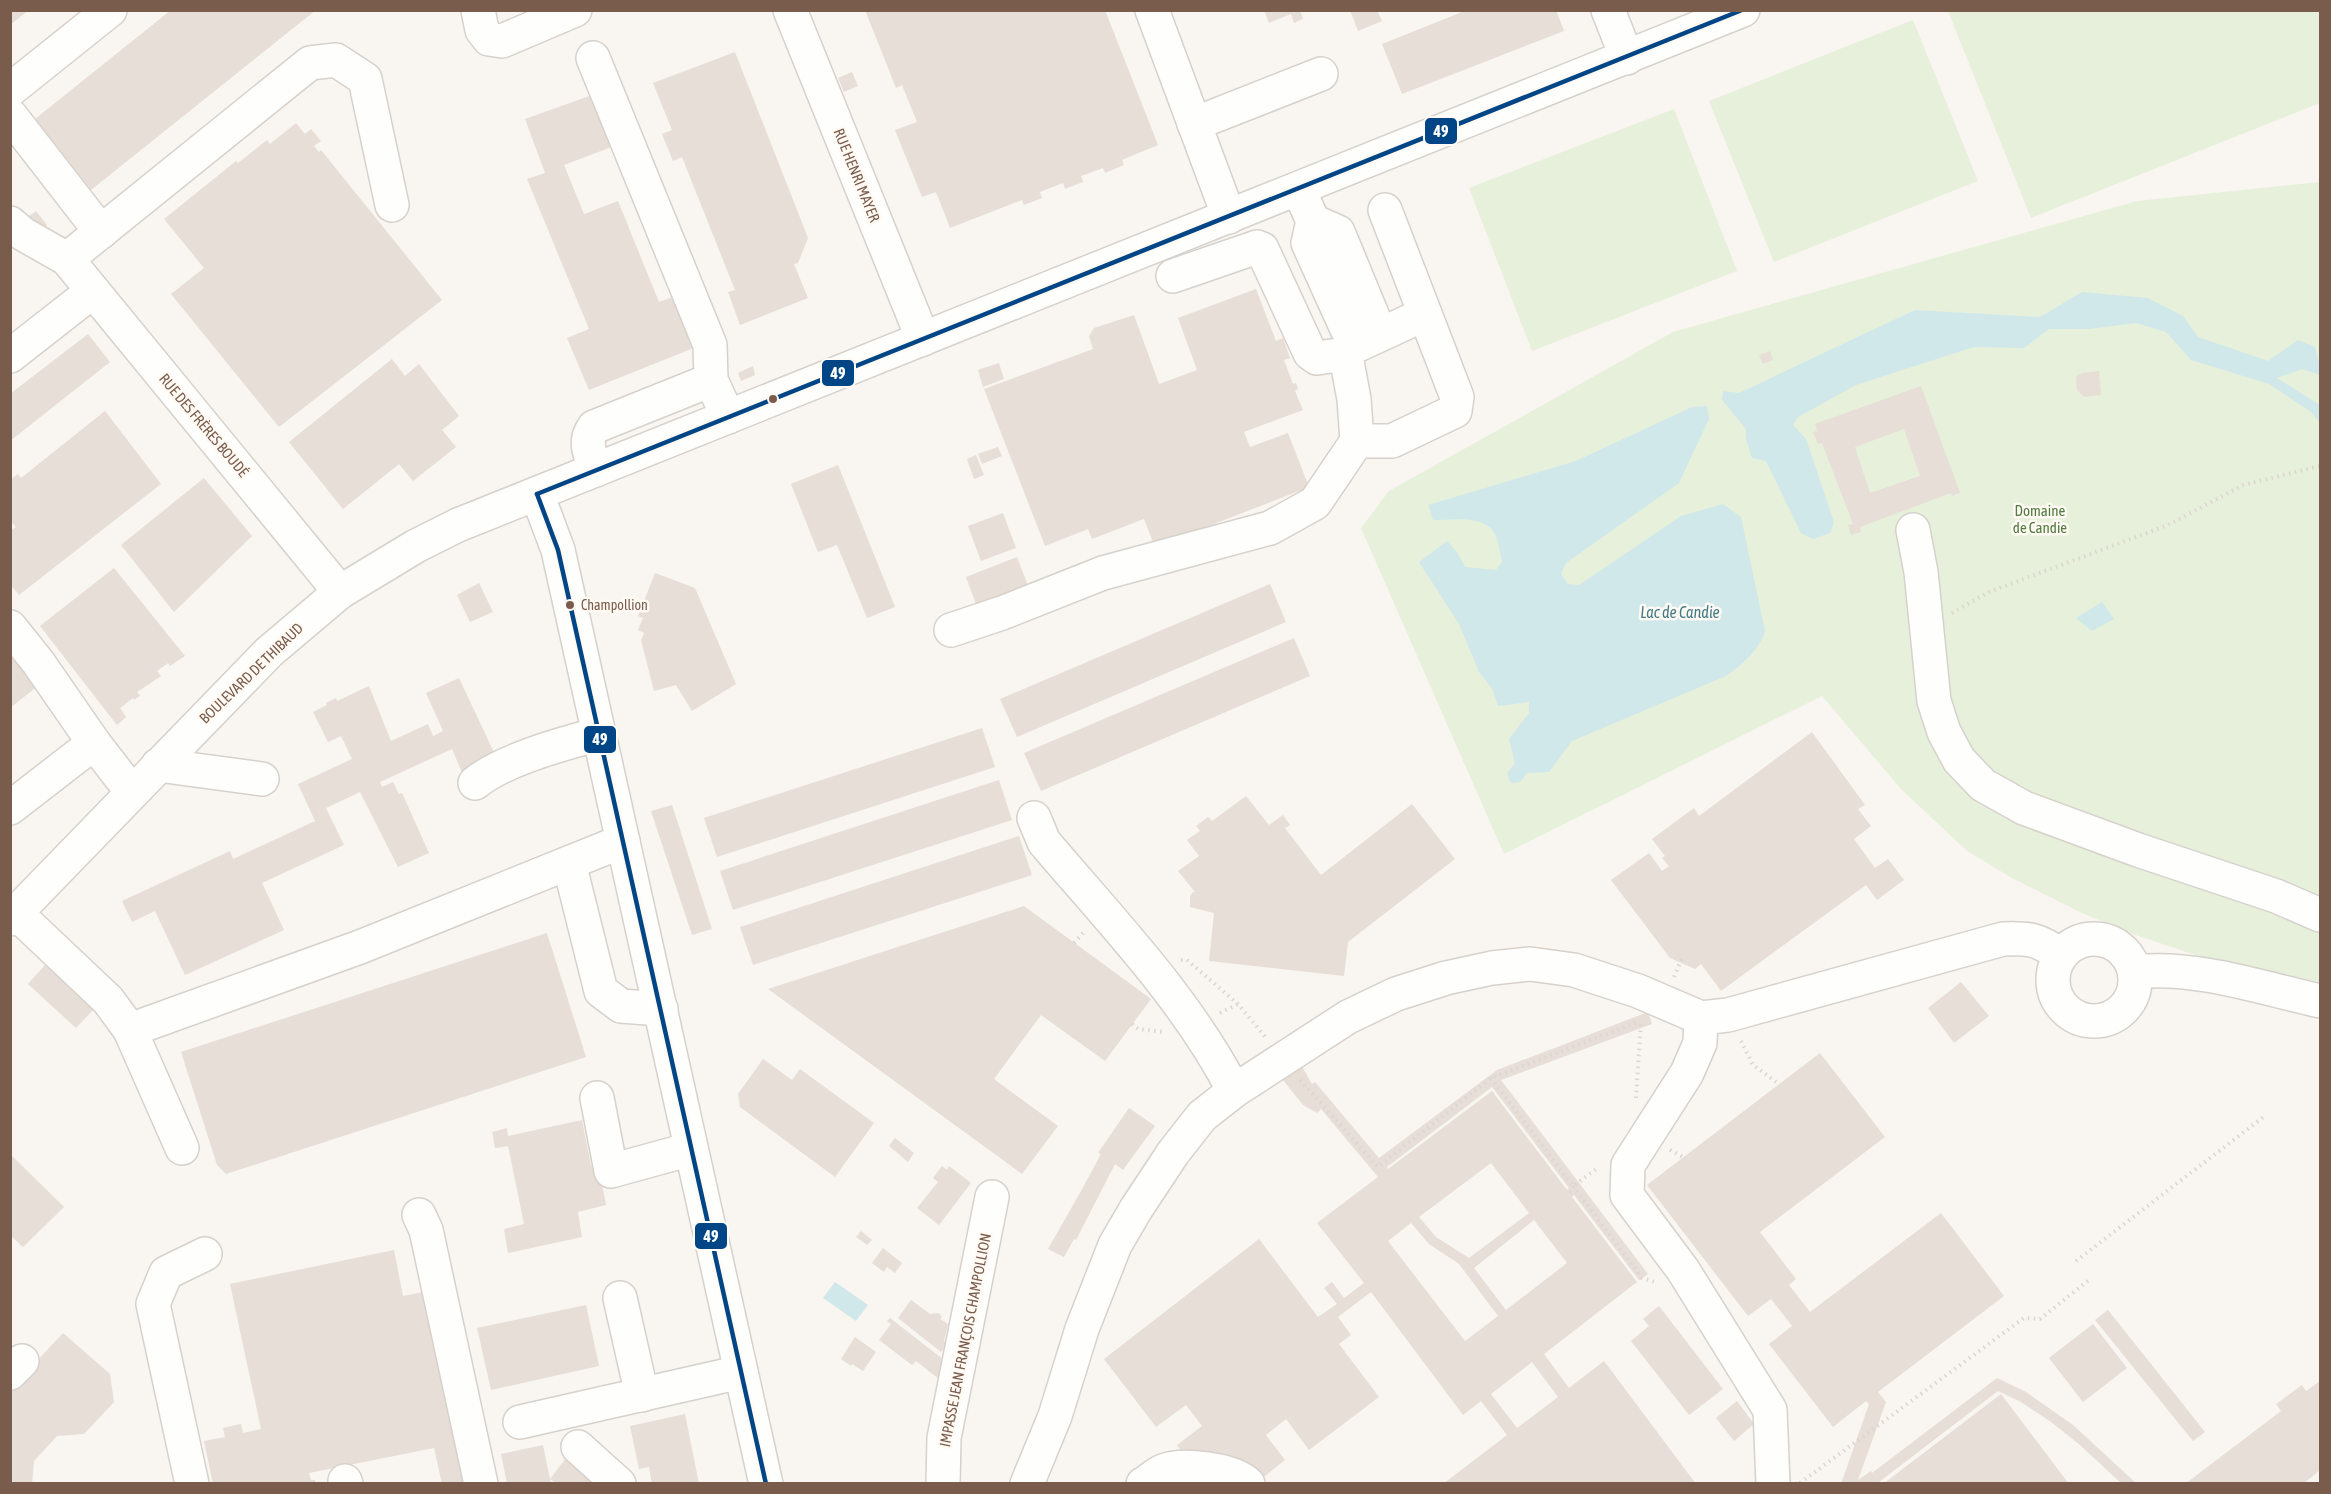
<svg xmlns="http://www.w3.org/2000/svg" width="2331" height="1494" viewBox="0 0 2331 1494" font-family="'Asap Condensed',sans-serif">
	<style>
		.green { fill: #e7f0db }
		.water { fill: #d0e8ea }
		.building { fill: #e6ded7; fill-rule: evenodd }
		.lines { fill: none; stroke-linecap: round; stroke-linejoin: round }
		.minor-casing { stroke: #d7d1cb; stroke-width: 36 }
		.path { stroke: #dcd5d0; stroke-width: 4; stroke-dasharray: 1.5 4.5; stroke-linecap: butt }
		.minor { stroke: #fefefd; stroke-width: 33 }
		.bus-1-casing { stroke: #fffaf3; stroke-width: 9 }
		.bus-1 { stroke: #004687; stroke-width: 4.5 }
		.bus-dot { fill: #7a5c4d; stroke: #fffaf3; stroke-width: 2 }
		.labels { text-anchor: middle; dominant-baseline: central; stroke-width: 5; stroke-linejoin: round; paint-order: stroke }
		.bus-label { font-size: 14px; fill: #7a5c4d; stroke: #fffaf3; text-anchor: start }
		.street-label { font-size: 15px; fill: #7a5c4d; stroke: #fffaf3 }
		.park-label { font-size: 15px; fill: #537a41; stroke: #fffaf3 }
		.water-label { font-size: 16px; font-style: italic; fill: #437c86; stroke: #fffaf3 }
		.line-badge { stroke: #fffaf3; stroke-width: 2 }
		.badge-label { font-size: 16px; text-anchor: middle; font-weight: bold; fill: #fff }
	</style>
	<rect width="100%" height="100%" fill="#f9f5f0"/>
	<g class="green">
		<polygon points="1948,11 2320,11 2320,103 2031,218"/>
		<polygon points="1913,20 1978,181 1774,262 1709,101"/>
		<polygon points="1674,109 1737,271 1532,351 1469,188"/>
		<polygon points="2320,182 2320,982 2250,969 2195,955 2127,932 2080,912 2012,878 1967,851 1901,789 1822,696 1504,854 1361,528 1389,491 1673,332 2137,201"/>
	</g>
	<g class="water">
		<polygon points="2082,292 2148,298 2183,316 2198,337 2268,361 2298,340 2315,347 2320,365 2320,375 2302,369 2277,378 2320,405 2320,423 2311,412 2269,384 2191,360 2166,332 2136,323 2089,329 2049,329 2024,348 1974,347 1856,385 1798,417 1793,425 1806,439 1834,522 1830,533 1813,539 1801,533 1766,461 1752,458 1746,439 1746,429 1722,400 1723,391 1739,393 1915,310 2040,317"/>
		<path d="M1707,406l2,13 -30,64 -113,80 -5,11 7,10 11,1 102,-69 42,-12 18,13 24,114c-4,17 -24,35 -39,45l-154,65 -23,31 -22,1 -7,9 -8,1 -3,-3 -2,-7 8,-10 -6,-24 20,-26v-11l-31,4 -5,-16 -14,-18 -20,-48 -40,-62 28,-21 10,11 8,15 31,3 6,-8c-2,-9 -3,-20 -7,-28 -10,-20 -44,-14 -62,-14l-5,-15 148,-44 116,-54z"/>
		<polygon points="2102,602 2114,619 2092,631 2076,618"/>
		<polygon points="835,1282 868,1305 856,1321 823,1298"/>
	</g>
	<g class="building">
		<polygon points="10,10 29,10 10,25"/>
		<polygon points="171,10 316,10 91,190 35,119"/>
		<polygon points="865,10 1105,10 1158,145 1122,160 1124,165 1105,173 1103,168 1081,176 1083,182 1065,189 1063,183 1040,192 1042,198 1024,205 1022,200 950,228 936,192 922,197 895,130 917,122 902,85 896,88"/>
		<polygon points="1264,10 1300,10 1303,19 1294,23 1291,14 1269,23"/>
		<polygon points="1350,10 1377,10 1382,21 1358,31"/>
		<polygon points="1467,10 1556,10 1564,31 1402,94 1382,44"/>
		<polygon points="735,52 808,238 798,263 794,264 808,298 740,325 728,292 735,290 682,157 673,161 662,134 672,130 653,83"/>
		<polygon points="852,72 858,86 844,92 838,78"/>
		<polygon points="595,94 614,146 564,165 584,214 618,201 659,302 681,294 701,345 589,390 567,338 589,329 527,179 545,173 525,119"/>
		<polygon points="296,123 305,134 311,129 321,141 314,146 319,152 321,150 442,300 279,427 171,294 204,268 164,219 236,161 238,163 267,140 270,144"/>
		<polygon points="36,211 47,225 36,233 25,219"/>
		<polygon points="1256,289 1276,341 1283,338 1290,358 1284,360 1293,384 1296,383 1298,389 1295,391 1303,410 1244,432 1250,447 1288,433 1309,487 1155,547 1144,519 1092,539 1088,529 1045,546 984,389 1093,349 1089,336 1094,328 1134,315 1159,384 1197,370 1178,318"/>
		<polygon points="88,334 110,362 10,441 10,394"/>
		<polygon points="1770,351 1773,360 1763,364 1759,355"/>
		<polygon points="392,359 405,376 419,364 459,416 442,430 456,447 413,481 399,464 343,509 289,442"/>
		<polygon points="999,363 1004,379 983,387 978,370"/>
		<polygon points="753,366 755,375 741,381 738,373"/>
		<polygon points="2099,371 2101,395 2084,397 2077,390 2076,376 2082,373"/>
		<path d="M1921,386l39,107 -8,3 -1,-3 -91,34 1,5 -10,3 -3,-10 5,-1 -31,-81 -4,1 -5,-12 4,-1 -2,-7zM1904,429l16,47 -50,17 -15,-46z"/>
		<polygon points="105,411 161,484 19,595 10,584 10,531 16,527 10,520 10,480 18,474 21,478"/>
		<polygon points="998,447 1002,456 982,464 978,454"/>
		<polygon points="976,455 984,475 974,479 967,459"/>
		<polygon points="838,465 895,607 867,618 837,545 818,552 791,484"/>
		<polygon points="204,478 252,536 174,612 121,545"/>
		<polygon points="1003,513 1016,548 981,561 968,526"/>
		<polygon points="1017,557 1030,591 979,612 966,577"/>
		<polygon points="114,568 185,656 170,666 168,663 157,671 161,676 137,692 140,696 134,700 133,698 120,708 126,717 117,725 40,626"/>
		<polygon points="655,573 695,588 736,684 692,711 676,685 654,691 641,640 644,633 638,630 643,618 638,616"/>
		<polygon points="479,583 493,612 470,622 457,595"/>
		<polygon points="1270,584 1286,622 1017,737 1000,699"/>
		<polygon points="1294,638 1310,676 1041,791 1024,753"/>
		<polygon points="10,648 39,685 10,708"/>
		<polygon points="459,678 498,761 464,777 452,749 380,782 382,787 393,782 399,794 402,793 429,853 398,867 360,792 326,808 344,845 262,883 284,930 185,975 155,911 132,922 122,901 230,851 233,859 315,821 298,784 352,759 341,736 328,742 313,712 327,705 326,703 336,698 337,701 369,686 391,741 428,724 433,736 443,731 426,693"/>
		<polygon points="982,728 995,767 717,857 704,818"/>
		<polygon points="1812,732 1865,805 1858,809 1871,826 1854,839 1875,868 1888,859 1904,880 1877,900 1866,885 1721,991 1701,964 1695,969 1670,958 1611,880 1649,853 1662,871 1669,866 1662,858 1665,856 1652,839 1694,808 1699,816"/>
		<polygon points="999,780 1012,820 733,910 720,871"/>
		<polygon points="1246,796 1269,825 1283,815 1290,825 1285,828 1321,875 1412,804 1455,859 1348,942 1344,976 1209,961 1214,913 1190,907 1190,896 1193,892 1195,892 1178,871 1199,856 1187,840 1200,831 1196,826 1208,817 1212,821"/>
		<polygon points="672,805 712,929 692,935 651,811"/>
		<polygon points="1019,836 1032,875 753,965 740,927"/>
		<polygon points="1024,906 1151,999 1105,1061 1041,1015 994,1079 1058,1126 1022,1174 768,989"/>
		<polygon points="547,933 586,1057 226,1174 217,1165 181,1052"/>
		<polygon points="45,965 94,1009 76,1028 28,984"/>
		<polygon points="1961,982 1989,1016 1954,1043 1928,1008"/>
		<path d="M1648,1012l4,12 -151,56 147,194 -9,6 -65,-85 -2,2 65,85 -93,72 25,34 35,-27 92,123h-253l64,-49 -26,-34 -18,14 -92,-123 -33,25 13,18 -12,9 40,53 -70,53 -23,-31 -20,16 19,25 -30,24h-49l-29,-39 25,-19 -16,-21 -30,22 -52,-68 155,-120 59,78 19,-13 -13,-16 8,-6 12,16 20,-15 -47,-60 61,-46 -57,-68 -4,4 -14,-8 -21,-26 19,-14 11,19 3,-2 64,76 118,-88zM1492,1087l77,101 -2,2 -75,-99 -104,78 -1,-2zM1491,1163l38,50 -60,45 -33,-21 -17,-20zM1534,1220l33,43 -61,47 -32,-42zM1411,1223l18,21 30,20 39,52 -33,25 -77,-100zM1532,1362l26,35 -41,31 -26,-34z"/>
		<polygon points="1820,1053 1885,1137 1760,1232 1796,1279 1789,1285 1810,1312 1941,1213 2004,1296 1878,1392 1886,1402 1858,1480 1871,1471 1872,1473 1997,1378 2026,1392 2073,1425 2137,1484 2122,1484 2080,1445 2051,1422 2021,1402 1998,1391 1879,1482 1880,1484 1841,1484 1869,1404 1866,1401 1833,1427 1769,1344 1792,1326 1771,1299 1748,1316 1647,1185"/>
		<polygon points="763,1059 792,1080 800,1069 874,1123 835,1177 740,1107 738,1094"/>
		<polygon points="1129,1108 1155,1126 1123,1170 1115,1164 1076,1240 1074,1239 1064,1257 1048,1249 1081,1191 1101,1154 1098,1153"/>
		<polygon points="582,1120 591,1166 598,1164 606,1205 578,1212 582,1237 508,1253 504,1229 524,1224 508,1146 495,1148 492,1132 507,1128 508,1136"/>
		<polygon points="895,1138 914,1153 908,1162 889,1146"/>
		<polygon points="10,1154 64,1207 23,1247 10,1235"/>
		<polygon points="942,1166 947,1170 949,1166 971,1183 939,1225 917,1208 938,1182 933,1178"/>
		<polygon points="861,1231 872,1240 867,1245 856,1237"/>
		<polygon points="883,1248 902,1263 895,1273 887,1267 884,1272 872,1263"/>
		<polygon points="394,1250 403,1296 429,1291 468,1484 442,1484 434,1448 309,1473 311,1480 315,1480 315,1484 213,1484 204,1441 225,1437 223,1428 241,1424 243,1433 261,1429 230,1284"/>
		<polygon points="911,1300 930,1314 939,1313 942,1317 940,1319 948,1324 944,1341 948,1344 941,1352 898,1318"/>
		<polygon points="586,1305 599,1366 491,1390 477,1328"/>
		<polygon points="1659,1306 1723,1389 1689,1415 1631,1341 1649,1326 1643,1319"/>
		<polygon points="2108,1310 2205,1432 2193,1441 2095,1320"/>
		<polygon points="890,1318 949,1364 944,1383 916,1361 912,1365 879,1340 891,1324 887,1321"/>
		<polygon points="2093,1324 2127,1368 2083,1402 2049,1358"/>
		<polygon points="63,1333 110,1374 114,1402 84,1434 57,1436 34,1461 32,1484 10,1484 10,1390"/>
		<polygon points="855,1337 876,1352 863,1371 852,1364 851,1366 841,1359"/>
		<polygon points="2320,1381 2320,1470 2303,1484 2185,1484 2281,1411 2276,1404 2302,1385 2306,1391"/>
		<polygon points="2001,1394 2069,1484 1883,1484"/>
		<polygon points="1737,1401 1754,1424 1734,1441 1716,1418"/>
		<polygon points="685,1414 699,1484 652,1484 649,1467 639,1469 630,1426"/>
		<polygon points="543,1445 551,1484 507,1484 501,1454"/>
		<polygon points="569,1454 603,1484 557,1484 550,1479"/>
	</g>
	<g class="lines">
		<g class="minor-casing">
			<g id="minor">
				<polyline points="478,10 482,30 489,39 502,41 575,10"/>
				<polyline points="790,10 923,339"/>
				<polyline points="1152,10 1229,217"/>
				<polyline points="1608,10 1627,58"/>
				<polyline points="593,58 710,345 711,380 728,417"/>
				<polyline points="10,90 110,10"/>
				<polyline points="10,115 101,232"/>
				<polyline points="1194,124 1321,74"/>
				<polyline points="1299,190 1313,221 1338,232 1373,317 1364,332"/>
				<polyline points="1313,221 1308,243 1347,329 1364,332"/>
				<polyline points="10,223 23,234 67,259 340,592"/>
				<polyline points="67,259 310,63 336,60 365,79 392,205"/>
				<polyline points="1173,276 1257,247 1262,249 1310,353 1317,358 1345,354"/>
				<polyline points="10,356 93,291"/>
				<polyline points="1357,441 1392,441 1455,411 1457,397 1385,210"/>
				<path d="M596,470c-6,-16 -13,-28 -2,-43l117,-47"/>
				<polyline points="537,494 558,550 766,1484"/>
				<polyline points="1913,530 1921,572 1934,701 1944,732 1959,760 1983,785 2024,808 2138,850 2276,896 2320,915"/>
				<polyline points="10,627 38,662 94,743"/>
				<polyline points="951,630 1002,613 1103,573 1270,528 1315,503 1357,441 1354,399 1345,351 1425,314"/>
				<polyline points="158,765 262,779"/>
				<path d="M475,783c28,-23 89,-40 125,-49"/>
				<polyline points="10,808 94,743 132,792"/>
				<path d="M1034,818l10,24c67,79 142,156 190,249"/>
				<polyline points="569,863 601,991 621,1006 661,1009"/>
				<polyline points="16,913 108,1000 130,1030 182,1148"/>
				<polyline points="10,919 269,652 340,592 416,546 458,525 1743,10"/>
				<circle cx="2094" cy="980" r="41"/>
				<path d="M2135,972c60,-7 127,16 185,29"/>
				<polyline points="1701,1018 1700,1043 1687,1073 1628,1165 1627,1195 1683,1270 1770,1410 1773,1484"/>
				<polyline points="130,1030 360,947 623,841"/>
				<polyline points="597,1098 611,1171 691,1149"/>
				<polyline points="419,1215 426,1230 481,1484"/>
				<polyline points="620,1298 642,1395"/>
				<polyline points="10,1373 22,1361"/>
				<polyline points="520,1422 741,1372"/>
				<polyline points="578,1447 619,1484"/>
				<polyline points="345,1481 346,1484"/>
				<polyline points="192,1484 153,1304 166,1273 205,1254"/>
				<polyline points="943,1484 944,1438 992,1197"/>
				<path d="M1027,1484l28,-68 27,-87 33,-84 21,-36 37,-56 29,-37 32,-25 114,-74 48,-23 50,-16 46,-10 38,-4 44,6 64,21 63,27 27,-3 275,-76c26,-1 36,0 57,16"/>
				<path d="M1143,1484c7,-4 13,-10 20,-13 19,-8 70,-2 85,13"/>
			</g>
		</g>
		<g class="path">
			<polyline points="1952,613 1989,592 2168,525 2243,485 2320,466"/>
			<polyline points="1074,943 1084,932"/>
			<polyline points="1181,960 1187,960 1238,1004 1267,1039"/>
			<polyline points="1674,977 1682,958"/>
			<polyline points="1220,1013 1238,1004"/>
			<polyline points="1132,1024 1138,1029 1164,1032"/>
			<polyline points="1741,1041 1753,1065 1779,1084"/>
			<polyline points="1491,1078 1573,1186 1599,1167"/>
			<polyline points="1300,1080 1378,1167 1491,1078 1638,1022"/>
			<polyline points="1636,1098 1641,1021"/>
			<polyline points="1670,1150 1683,1157"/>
			<polyline points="1573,1186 1642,1278 1655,1282"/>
			<polyline points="1570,1193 1575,1189"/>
			<polyline points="2076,1261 2266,1115"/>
			<polyline points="1800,1483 2024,1318 2040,1319 2090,1279"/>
		</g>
		<use href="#minor" class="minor"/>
		<g class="bus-1-casing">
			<g id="bus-1">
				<polyline points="537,494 1742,10"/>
				<polyline points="537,494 558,550 766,1484"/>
			</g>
		</g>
		<use href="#bus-1" class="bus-1"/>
	</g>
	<g class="bus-dot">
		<circle cx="773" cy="399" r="5"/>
		<circle cx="570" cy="605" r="5"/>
	</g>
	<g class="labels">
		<g class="bus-label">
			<text x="581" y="605">Champollion</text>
		</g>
		<g class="street-label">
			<text transform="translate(857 175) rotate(68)">RUE HENRI MAYER</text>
			<text transform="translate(204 425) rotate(50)">RUE DES FRÈRES BOUDÉ</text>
			<text transform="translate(251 673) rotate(-44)">BOULEVARD DE THIBAUD</text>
			<text transform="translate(965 1340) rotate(-79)">IMPASSE JEAN FRANÇOIS CHAMPOLLION</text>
		</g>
		<g class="park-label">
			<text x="2040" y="510">Domaine<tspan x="2040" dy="17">de Candie</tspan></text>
		</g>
		<g class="water-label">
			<text x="1680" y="612">Lac de Candie</text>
		</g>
	</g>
	<g class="line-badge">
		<rect x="1424" y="117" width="34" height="28" rx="6" fill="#004687"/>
		<rect x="821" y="359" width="34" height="28" rx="6" fill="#004687"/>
		<rect x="583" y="725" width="34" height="29" rx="6" fill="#004687"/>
		<rect x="694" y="1222" width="34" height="28" rx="6" fill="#004687"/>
	</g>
	<g class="badge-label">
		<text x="1441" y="137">49</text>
		<text x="838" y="379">49</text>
		<text x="600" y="745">49</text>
		<text x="711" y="1242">49</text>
	</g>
	<rect width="2331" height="1494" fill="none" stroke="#7a5c4d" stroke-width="24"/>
</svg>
